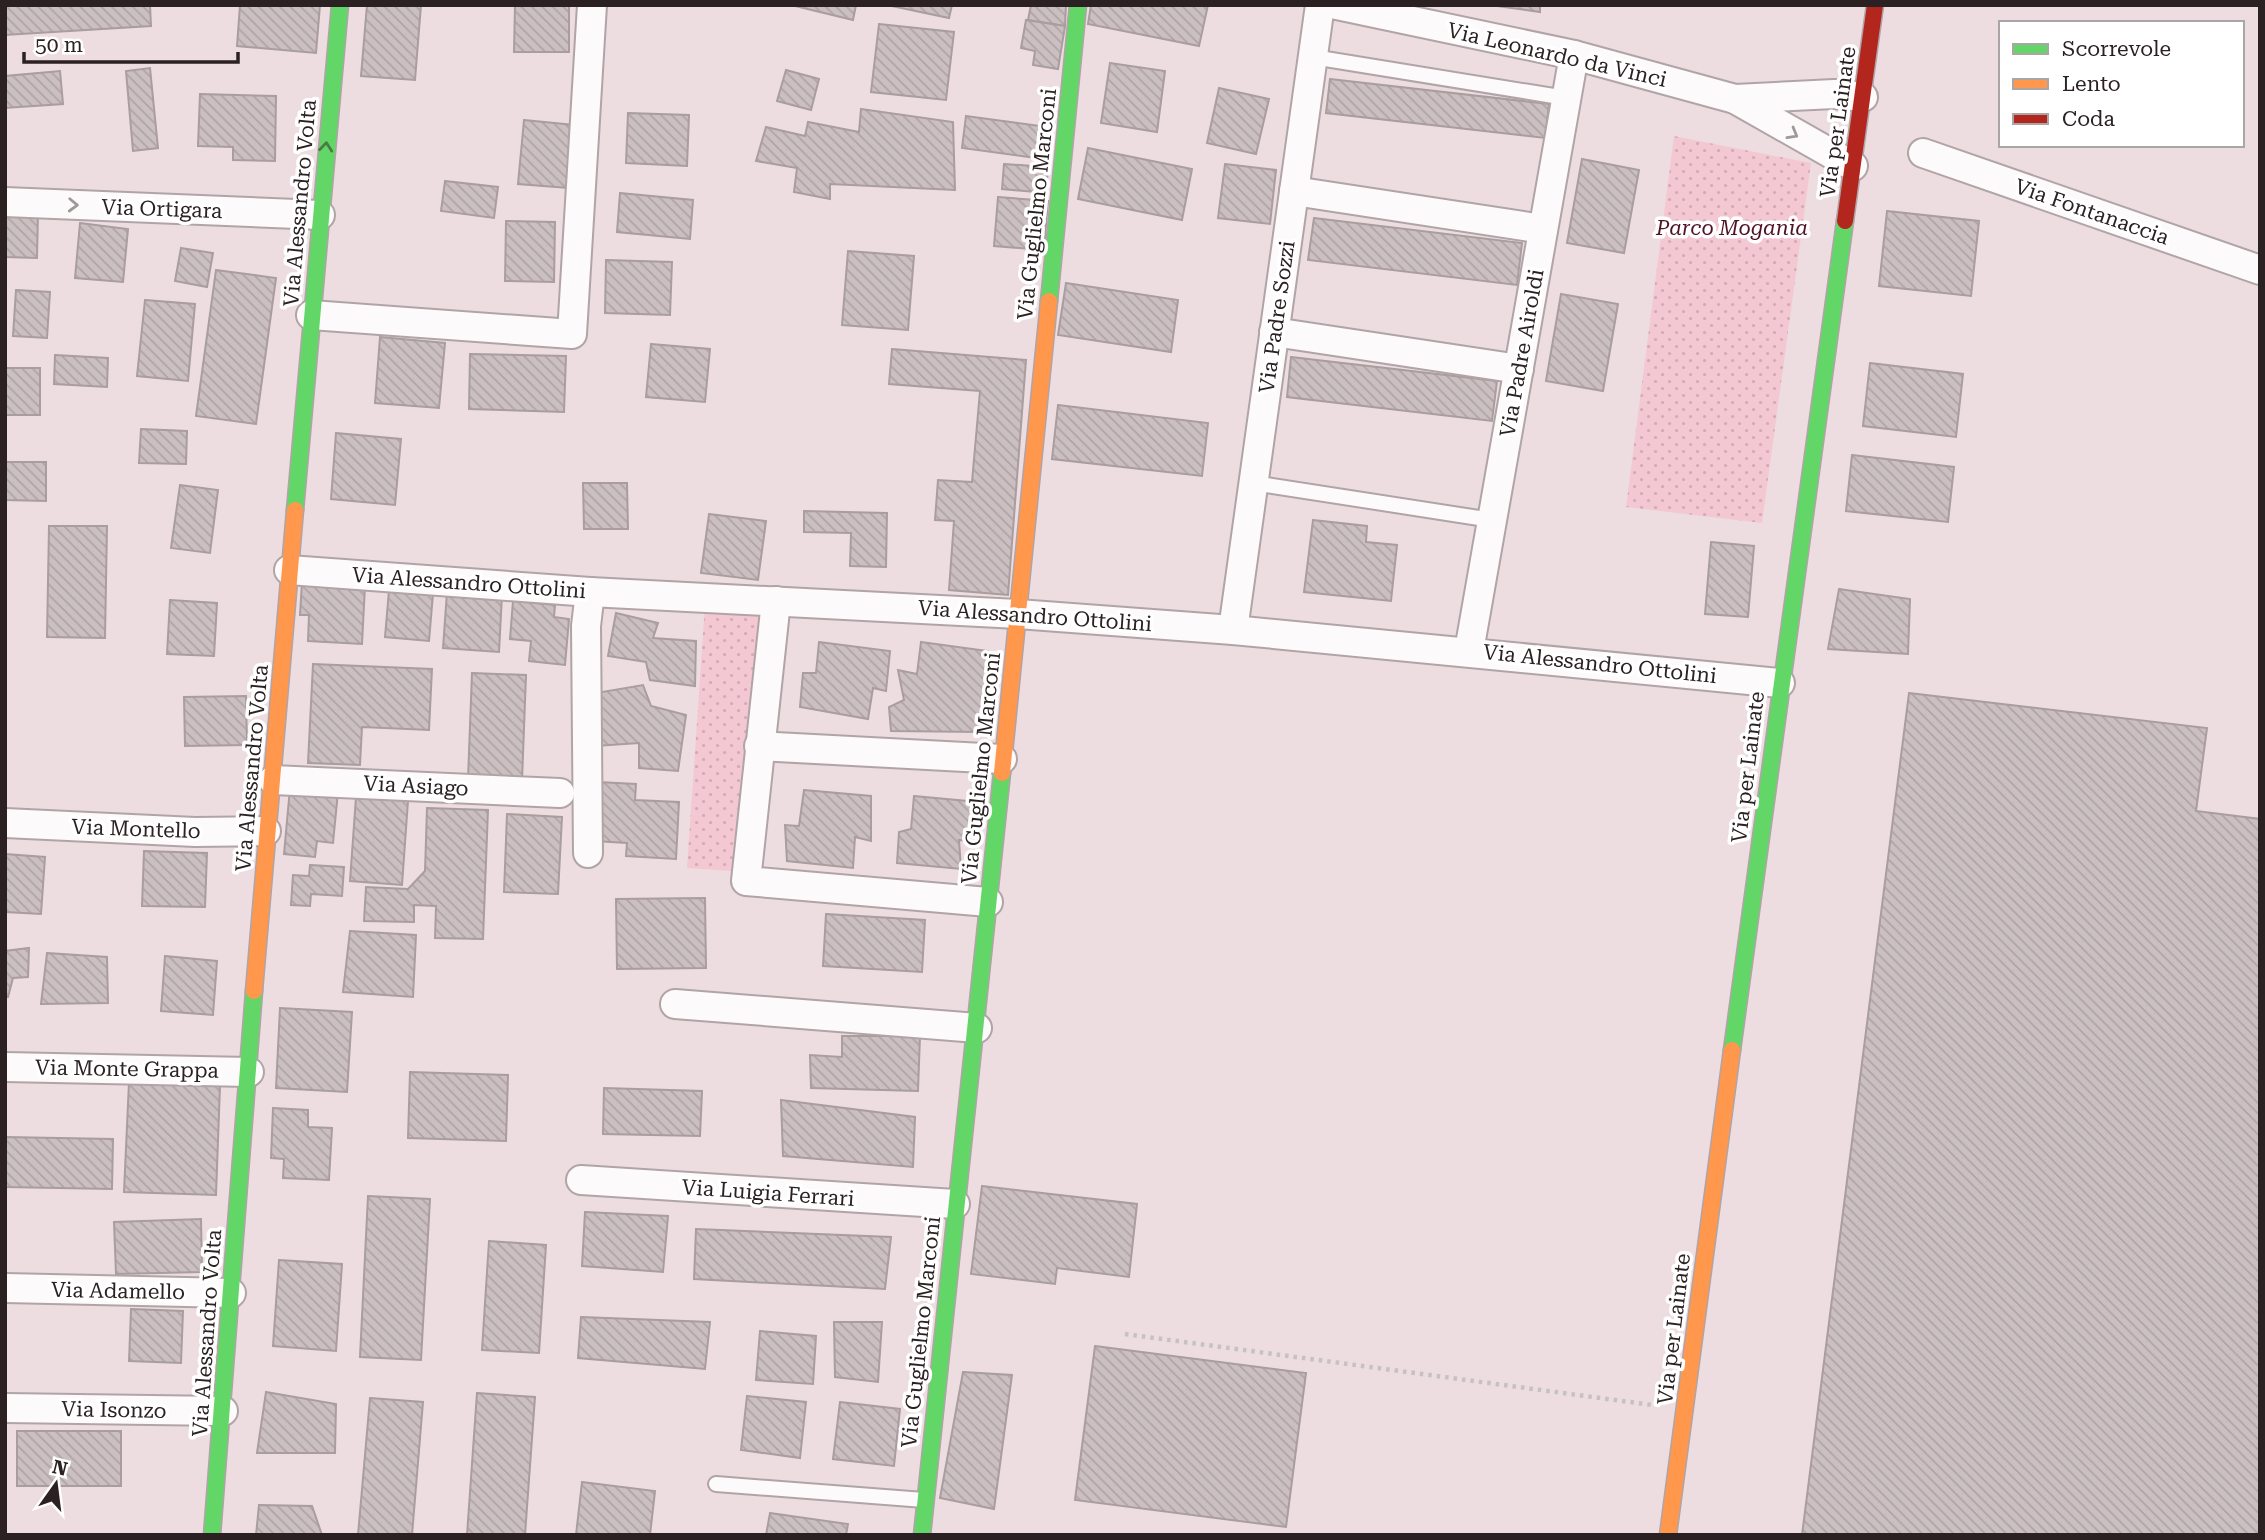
<svg xmlns="http://www.w3.org/2000/svg" width="2265" height="1540" viewBox="0 0 2265 1540" font-family="'Roboto Serif',serif">
	<style>
		.park { fill: url(#park-dots) }
		.building { fill: url(#building-back-hatch); stroke: #a99da0; stroke-width: 2 }
		.lines { fill: none; stroke-linecap: round; stroke-linejoin: round }
		.lane-casing { stroke: #b0a4a7; stroke-width: 18 }
		.street-casing { stroke: #b0a4a7; stroke-width: 32 }
		.fast-casing { stroke: #b0a4a7; stroke-width: 19 }
		.slow-casing { stroke: #b0a4a7; stroke-width: 19 }
		.jam-casing { stroke: #b0a4a7; stroke-width: 19 }
		.path { stroke: #c6c1c3; stroke-width: 4.5; stroke-dasharray: 3.5 5; stroke-linecap: butt }
		.lane { stroke: #fcfafa; stroke-width: 14 }
		.street { stroke: #fcfafa; stroke-width: 28 }
		.fast { stroke: #63d668; stroke-width: 16 }
		.slow { stroke: #ff974d; stroke-width: 16 }
		.jam { stroke: #b3261e; stroke-width: 16 }
		.oneway { stroke: #9e9899 }
		.oneway2 { stroke: #477c46 }
		.labels { text-anchor: middle; dominant-baseline: central; stroke-width: 7; stroke-linejoin: round; paint-order: stroke }
		.street-label { font-size: 21px; fill: #2b2123; stroke: #fff }
		.park-label { font-size: 21px; font-style: italic; fill: #4f1227; stroke: #fff }
	</style>
	<defs>
		<pattern id="park-dots" width="8" height="8" patternUnits="userSpaceOnUse" patternTransform="scale(1.75)"><rect width="8" height="8" fill="#f4c8d2"/><path d="M2 2h.1M6 6h.1" fill="none" stroke="#d1acb4" stroke-width="1.8" stroke-linecap="round"/></pattern>
		<pattern id="building-back-hatch" width="6" height="6" patternUnits="userSpaceOnUse" patternTransform="scale(1.75)"><rect width="6" height="6" fill="#cbbfc2"/><path d="M-1 5l2 2M0 0l6 6M5-1l2 2" fill="none" stroke="#aea4a6"/></pattern>
	</defs>
	<rect width="100%" height="100%" fill="#eddde0"/>
	<g class="park">
		<polygon points="1674,136 1811,163 1762,523 1626,507"/>
		<polygon points="705,605 763,609 746,872 687,868"/>
	</g>
	<g class="building">
		<polygon points="5,5 150,5 151,26 5,35"/>
		<polygon points="240,5 320,5 316,53 237,46"/>
		<polygon points="367,5 421,5 415,80 361,76"/>
		<polygon points="515,5 569,5 569,52 514,52"/>
		<polygon points="791,5 856,5 853,20"/>
		<polygon points="887,5 952,5 949,18"/>
		<polygon points="1031,5 1066,5 1065,26 1028,20"/>
		<polygon points="1091,5 1208,5 1199,46 1088,24"/>
		<polygon points="1490,5 1540,5 1540,12"/>
		<polygon points="1026,20 1065,26 1058,69 1033,65 1035,51 1021,48"/>
		<polygon points="879,24 954,32 946,100 871,92"/>
		<polygon points="1110,63 1165,71 1157,132 1101,123"/>
		<polygon points="150,68 158,148 133,151 126,71"/>
		<polygon points="786,70 819,79 811,110 777,101"/>
		<polygon points="60,71 63,104 5,108 5,76"/>
		<polygon points="1330,79 1549,104 1545,138 1326,113"/>
		<polygon points="1219,88 1269,99 1256,154 1207,143"/>
		<polygon points="200,94 276,96 275,161 233,160 233,147 198,146"/>
		<polygon points="861,109 953,122 955,190 830,184 830,199 794,192 797,168 756,161 766,127 805,136 808,122 859,132"/>
		<polygon points="628,113 689,115 687,166 626,163"/>
		<polygon points="966,116 1048,127 1044,159 962,148"/>
		<polygon points="524,120 574,125 568,188 518,184"/>
		<polygon points="1088,148 1192,169 1182,220 1078,199"/>
		<polygon points="1582,159 1639,170 1624,253 1567,243"/>
		<polygon points="1004,164 1048,167 1046,193 1002,189"/>
		<polygon points="1225,164 1276,170 1270,224 1218,218"/>
		<polygon points="445,181 498,187 494,218 441,211"/>
		<polygon points="620,193 693,200 690,239 617,232"/>
		<polygon points="998,197 1048,201 1044,250 994,246"/>
		<polygon points="1887,211 1979,221 1971,296 1879,286"/>
		<polygon points="5,213 38,213 37,258 5,257"/>
		<polygon points="1314,218 1522,243 1517,285 1308,260"/>
		<polygon points="506,221 555,222 554,282 505,281"/>
		<polygon points="80,223 128,229 123,282 75,278"/>
		<polygon points="181,248 213,253 207,287 175,281"/>
		<polygon points="848,251 914,256 908,330 842,325"/>
		<polygon points="606,260 672,262 670,315 605,313"/>
		<polygon points="216,270 276,278 256,424 196,416"/>
		<polygon points="1066,283 1178,300 1171,352 1058,335"/>
		<polygon points="16,290 50,292 47,338 13,336"/>
		<polygon points="1561,294 1618,304 1603,391 1546,381"/>
		<polygon points="145,300 195,304 188,381 137,376"/>
		<polygon points="380,337 445,343 439,408 375,403"/>
		<polygon points="651,344 710,349 705,402 646,397"/>
		<polygon points="892,349 1026,360 1008,595 949,590 954,521 935,520 938,480 972,482 980,391 889,384"/>
		<polygon points="470,354 566,356 564,412 469,409"/>
		<polygon points="55,355 108,358 107,387 54,384"/>
		<polygon points="1291,357 1497,381 1492,421 1287,397"/>
		<polygon points="1870,363 1963,374 1956,437 1863,426"/>
		<rect x="5" y="368" width="35" height="47"/>
		<polygon points="1058,405 1208,423 1202,476 1052,459"/>
		<polygon points="141,429 187,431 186,464 139,463"/>
		<polygon points="336,433 401,439 395,505 331,499"/>
		<polygon points="1852,455 1954,467 1948,522 1846,511"/>
		<polygon points="5,462 46,462 46,501 5,500"/>
		<polygon points="583,483 627,483 628,529 584,529"/>
		<polygon points="180,485 218,490 210,553 171,548"/>
		<polygon points="804,511 887,513 886,567 850,566 851,533 804,532"/>
		<polygon points="709,514 766,521 758,580 701,573"/>
		<polygon points="1313,520 1367,526 1366,542 1397,545 1391,601 1304,592"/>
		<polygon points="49,526 107,526 105,638 47,637"/>
		<polygon points="1711,542 1754,546 1748,617 1705,614"/>
		<polygon points="302,582 365,586 362,644 308,641 309,615 300,615"/>
		<polygon points="1839,589 1910,599 1908,654 1828,649"/>
		<polygon points="389,590 433,594 429,641 385,637"/>
		<polygon points="447,592 502,595 499,652 443,648"/>
		<polygon points="170,600 217,603 214,656 167,654"/>
		<polygon points="513,601 555,605 554,617 569,619 565,665 529,661 531,641 510,639"/>
		<polygon points="616,613 658,623 653,638 696,641 695,686 650,680 646,662 608,656"/>
		<polygon points="819,642 890,651 886,691 873,688 868,719 800,707 803,673 816,673"/>
		<polygon points="921,642 988,651 981,732 891,731 889,707 904,700 898,670 917,674"/>
		<polygon points="313,664 432,669 429,730 362,727 360,765 308,763"/>
		<polygon points="472,673 526,675 522,781 468,779"/>
		<polygon points="643,685 651,706 686,715 678,771 639,768 639,743 596,746 596,693"/>
		<polygon points="1909,693 2207,728 2196,811 2260,819 2260,1535 1802,1535"/>
		<polygon points="246,696 247,745 185,746 184,697"/>
		<polygon points="598,782 636,784 635,800 679,802 676,859 626,856 627,843 595,841"/>
		<polygon points="290,788 338,792 333,843 317,841 315,857 284,854"/>
		<polygon points="804,790 871,796 871,841 855,837 853,868 787,861 785,825 799,826"/>
		<polygon points="914,796 978,802 976,842 959,840 961,869 897,863 899,832 911,829"/>
		<polygon points="356,797 408,801 402,885 350,881"/>
		<polygon points="427,808 488,810 483,939 435,938 436,906 414,905 414,922 364,921 366,887 408,889 425,871"/>
		<polygon points="507,814 562,817 558,894 504,892"/>
		<polygon points="144,851 207,853 205,907 142,906"/>
		<polygon points="5,854 45,857 41,914 5,912"/>
		<polygon points="310,865 344,867 342,896 311,894 310,906 291,905 293,875 309,876"/>
		<polygon points="705,898 706,968 617,969 616,899"/>
		<polygon points="826,914 925,920 922,972 823,966"/>
		<polygon points="350,931 416,935 413,997 343,992"/>
		<polygon points="29,948 28,977 13,978 8,997 5,997 5,951"/>
		<polygon points="47,953 107,957 108,1003 41,1004"/>
		<polygon points="165,956 217,961 213,1015 161,1011"/>
		<polygon points="280,1008 352,1012 347,1092 276,1088"/>
		<polygon points="842,1036 920,1036 918,1091 811,1088 810,1055 842,1057"/>
		<polygon points="410,1072 508,1075 506,1141 408,1138"/>
		<polygon points="129,1082 220,1086 216,1195 124,1192"/>
		<polygon points="604,1088 702,1091 700,1136 603,1134"/>
		<polygon points="781,1100 915,1117 913,1167 783,1156"/>
		<polygon points="273,1108 308,1110 308,1127 332,1128 329,1180 283,1178 284,1159 271,1158"/>
		<polygon points="5,1137 113,1139 112,1189 5,1187"/>
		<polygon points="982,1186 1137,1204 1129,1277 1057,1268 1055,1284 971,1274"/>
		<polygon points="368,1196 430,1199 421,1360 360,1357"/>
		<polygon points="585,1212 668,1216 663,1272 582,1266"/>
		<polygon points="201,1219 202,1272 116,1274 114,1222"/>
		<polygon points="696,1229 891,1237 885,1289 694,1279"/>
		<polygon points="489,1241 546,1245 539,1353 482,1350"/>
		<polygon points="279,1260 342,1264 336,1351 273,1346"/>
		<polygon points="131,1309 183,1311 181,1363 129,1361"/>
		<polygon points="581,1317 710,1322 705,1369 578,1358"/>
		<polygon points="834,1322 882,1322 878,1382 835,1377"/>
		<polygon points="760,1331 816,1336 813,1384 756,1380"/>
		<polygon points="1095,1346 1306,1373 1286,1527 1075,1500"/>
		<polygon points="963,1372 1012,1375 994,1509 940,1498"/>
		<polygon points="266,1392 336,1404 335,1453 257,1453"/>
		<polygon points="477,1393 535,1397 525,1535 467,1535"/>
		<polygon points="747,1396 806,1402 800,1458 741,1450"/>
		<polygon points="370,1398 423,1402 412,1535 358,1535"/>
		<polygon points="840,1402 900,1409 894,1466 833,1459"/>
		<rect x="17" y="1431" width="104" height="55"/>
		<polygon points="582,1482 655,1491 650,1535 576,1535"/>
		<polygon points="259,1505 312,1506 322,1535 256,1535"/>
		<polygon points="770,1513 848,1524 846,1535 766,1535"/>
	</g>
	<g class="lines">
		<g class="lane-casing">
			<g id="lane">
				<polyline points="1313,57 1566,98"/>
				<polyline points="1253,483 1492,520"/>
				<polyline points="716,1484 924,1500"/>
			</g>
		</g>
		<g class="street-casing">
			<g id="street">
				<polyline points="1337,5 1574,55 1735,99 1853,166"/>
				<polyline points="1735,99 1834,94 1863,97"/>
				<polyline points="1923,153 2260,270"/>
				<polyline points="1294,191 1543,229"/>
				<polyline points="5,202 320,215"/>
				<polyline points="311,315 572,334 592,5"/>
				<polyline points="1274,332 1519,369"/>
				<polyline points="289,570 590,592 1018,614 1233,630 1780,683"/>
				<polyline points="776,601 746,881 988,902"/>
				<polyline points="1233,630 1320,5"/>
				<polyline points="1469,651 1574,55"/>
				<polyline points="759,746 1002,759"/>
				<polyline points="273,780 560,793"/>
				<polyline points="5,823 195,832 266,831"/>
				<polyline points="588,853 586,626 590,592"/>
				<polyline points="675,1004 977,1028"/>
				<polyline points="5,1067 249,1072"/>
				<polyline points="581,1180 955,1204"/>
				<polyline points="5,1288 231,1293"/>
				<polyline points="5,1408 223,1411"/>
			</g>
		</g>
		<g class="fast-casing">
			<g id="fast">
				<polyline points="1049,301 1078,5"/>
				<polyline points="295,510 340,5"/>
				<polyline points="1732,1050 1845,221"/>
				<polyline points="212,1535 254,991"/>
				<polyline points="922,1535 1002,773"/>
			</g>
		</g>
		<g class="slow-casing">
			<g id="slow">
				<polyline points="1002,773 1049,301"/>
				<polyline points="254,991 295,510"/>
				<polyline points="1668,1535 1732,1050"/>
			</g>
		</g>
		<g class="jam-casing">
			<polyline id="jam" points="1845,221 1875,5"/>
		</g>
		<polyline class="path" points="1125,1334 1652,1405"/>
		<use href="#lane" class="lane"/>
		<use href="#street" class="street"/>
		<use href="#fast" class="fast"/>
		<use href="#slow" class="slow"/>
		<use href="#jam" class="jam"/>
	</g>
	<defs><path id="oneway-chevron" d="M-2-3.5L2.5 0L-2 3.5" fill="none" stroke-width="1.6" stroke-linecap="round" stroke-linejoin="round" transform="scale(1.75)"/></defs>
	<g class="oneway">
		<use href="#oneway-chevron" transform="translate(1793 134) rotate(30)"/>
		<use href="#oneway-chevron" transform="translate(73 205) rotate(2)"/>
	</g>
	<use class="oneway2" href="#oneway-chevron" transform="translate(326 147) rotate(-84)"/>
	<g class="labels">
		<g class="street-label">
			<text transform="translate(1557 55) rotate(13)">Via Leonardo da Vinci</text>
			<text transform="translate(1838 122) rotate(-82)">Via per Lainate</text>
			<text transform="translate(300 203) rotate(-85)">Via Alessandro Volta</text>
			<text transform="translate(1037 204) rotate(-84)">Via Guglielmo Marconi</text>
			<text transform="translate(162 209) rotate(2)">Via Ortigara</text>
			<text transform="translate(2092 212) rotate(19)">Via Fontanaccia</text>
			<text transform="translate(1277 317) rotate(-82)">Via Padre Sozzi</text>
			<text transform="translate(1522 353) rotate(-80)">Via Padre Airoldi</text>
			<text transform="translate(469 583) rotate(4)">Via Alessandro Ottolini</text>
			<text transform="translate(1035 616) rotate(4)">Via Alessandro Ottolini</text>
			<text transform="translate(1600 664) rotate(6)">Via Alessandro Ottolini</text>
			<text transform="translate(1748 767) rotate(-83)">Via per Lainate</text>
			<text transform="translate(252 768) rotate(-85)">Via Alessandro Volta</text>
			<text transform="translate(981 768) rotate(-84)">Via Guglielmo Marconi</text>
			<text transform="translate(416 786) rotate(3)">Via Asiago</text>
			<text transform="translate(136 829) rotate(2)">Via Montello</text>
			<text transform="translate(127 1069) rotate(1)">Via Monte Grappa</text>
			<text transform="translate(768 1193) rotate(4)">Via Luigia Ferrari</text>
			<text transform="translate(118 1291) rotate(1)">Via Adamello</text>
			<text transform="translate(1674 1329) rotate(-83)">Via per Lainate</text>
			<text transform="translate(921 1332) rotate(-84)">Via Guglielmo Marconi</text>
			<text transform="translate(207 1333) rotate(-86)">Via Alessandro Volta</text>
			<text transform="translate(114 1410) rotate(1)">Via Isonzo</text>
		</g>
		<g class="park-label">
			<text x="1732" y="228">Parco Mogania</text>
		</g>
	</g>
	<rect width="2265" height="1540" fill="none" stroke="#2b2123" stroke-width="14"/>
	<rect x="1999" y="21" width="245" height="126" fill="#ffffff" stroke="#aaa6a7" stroke-width="2"/>
	<rect x="2013" y="44" width="35" height="10" fill="#63d668" stroke="#aaa6a7" stroke-width="2"/>
	<text x="2062" y="56" font-size="21" fill="#2b2123">Scorrevole</text>
	<rect x="2013" y="79" width="35" height="10" fill="#ff974d" stroke="#aaa6a7" stroke-width="2"/>
	<text x="2062" y="91" font-size="21" fill="#2b2123">Lento</text>
	<rect x="2013" y="114" width="35" height="10" fill="#b3261e" stroke="#aaa6a7" stroke-width="2"/>
	<text x="2062" y="126" font-size="21" fill="#2b2123">Coda</text>
	<g transform="translate(56 1484) rotate(14)" stroke="#ffffff" stroke-width="5" paint-order="stroke">
	<path d="M0-5L12 26L0 18L-12 26Z" fill="#2b2123"/>
	<text y="-10" font-size="19" font-weight="bold" text-anchor="middle" fill="#2b2123">N</text>
	</g>
	<path d="M24 52v10h214v-10" fill="none" stroke="#2b2123" stroke-width="3.5"/>
	<text x="35" y="52" font-size="21" fill="#2b2123" stroke="#ffffff" stroke-width="5" paint-order="stroke">50 m</text>
</svg>
